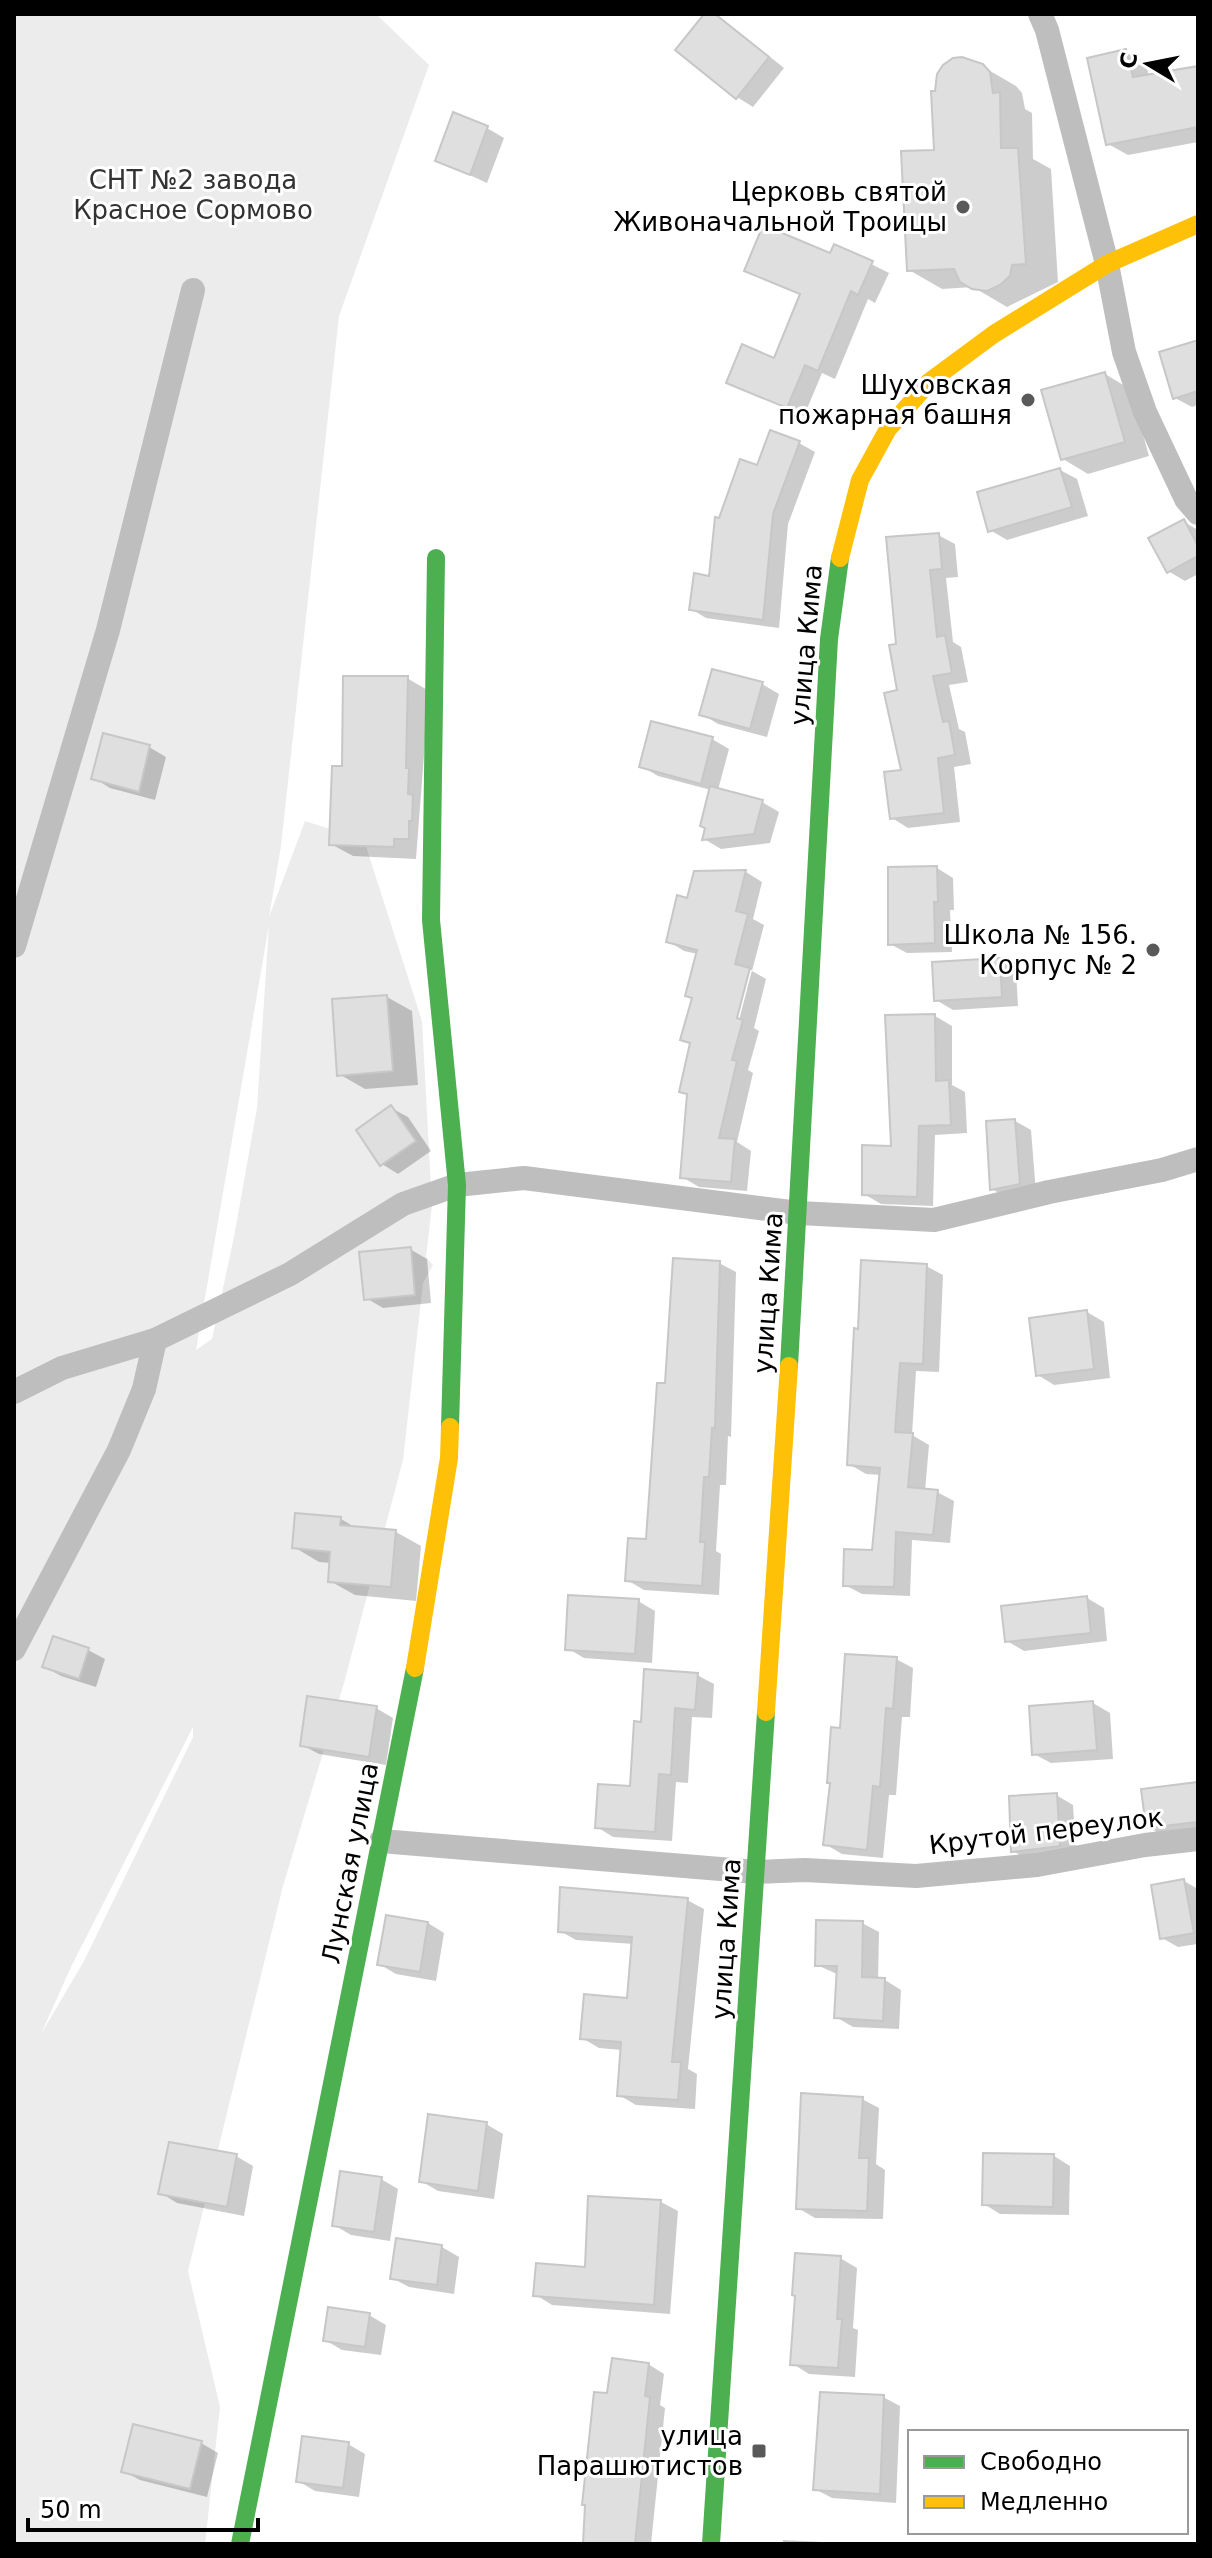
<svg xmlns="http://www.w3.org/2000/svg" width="1212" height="2558" viewBox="0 0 1212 2558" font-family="'DejaVu Sans',sans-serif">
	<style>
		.green { fill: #ececec; fill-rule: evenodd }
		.shadow { fill: #0003; fill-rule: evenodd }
		.building { fill: #dfdfdf; stroke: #c7c7c7; stroke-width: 2 }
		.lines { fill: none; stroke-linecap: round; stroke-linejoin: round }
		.street { stroke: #bebebe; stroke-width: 24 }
		.fast { stroke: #4caf50; stroke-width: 18 }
		.slow { stroke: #ffc107; stroke-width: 18 }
		.poi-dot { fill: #595959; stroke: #fff; stroke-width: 3 }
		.labels { text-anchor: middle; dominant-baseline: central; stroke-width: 6; stroke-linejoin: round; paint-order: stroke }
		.park-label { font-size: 26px; fill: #333; stroke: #fff }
		.poi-label { font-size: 26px; fill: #000; stroke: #fff; text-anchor: end }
		.street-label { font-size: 26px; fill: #000; stroke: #fff }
	</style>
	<rect width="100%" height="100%" fill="#fff"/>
	<path class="green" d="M14,14h362l53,51 -90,251 -58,530 -12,71 36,-96 59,19 58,181 10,184 -6,52 7,8 -10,18 -20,177 -59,223 -61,203 -95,385 32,136 -15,137h-191zM269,925l-12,183 -23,129 -22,102 -16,11zM193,1727v10l-109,224 -43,73 30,-67z"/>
	<g class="shadow">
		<polygon points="706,14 714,14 725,21 784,68 753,107 737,97"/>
		<polygon points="1126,51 1146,63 1149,77 1198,68 1198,142 1128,155 1108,144"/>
		<polygon points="973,61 1016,86 1022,93 1025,109 1032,113 1033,159 1051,169 1058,282 1007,307 973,287 942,289 909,270 936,152"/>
		<polygon points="487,128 504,138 487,183 437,160"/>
		<polygon points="835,246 889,273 875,303 868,299 835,379 822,373 804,416 729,382 775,360 802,295 746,270 831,256"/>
		<polygon points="1198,342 1198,405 1192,407 1175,398"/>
		<polygon points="1105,374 1130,389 1149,456 1088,474 1063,459"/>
		<polygon points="799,443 815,452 788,524 779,628 706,618 691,609 711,578 720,520 758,467"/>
		<polygon points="1060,470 1077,479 1088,516 1007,540 990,530"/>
		<polygon points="1184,522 1198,530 1198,574 1185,581 1168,571"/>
		<polygon points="938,535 955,544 958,577 946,578 953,642 961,647 968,682 949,685 959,729 965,732 971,764 954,767 960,822 908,828 892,818 904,772 898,646"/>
		<polygon points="407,678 429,691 416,859 353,856 331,844 344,768"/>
		<polygon points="762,684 779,694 767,737 718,724 702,714"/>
		<polygon points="712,739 729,749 718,790 762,802 779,812 770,843 721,849 704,839 711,790 658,776 641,766"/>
		<polygon points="149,747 166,757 155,800 110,788 94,778"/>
		<polygon points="937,868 953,878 954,910 950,910 952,952 907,953 890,944"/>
		<path d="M746,872l16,10 -9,37 11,6 -12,46 14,8 -12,49 5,3 -11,39 5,3 -16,69 14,9 -4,40 -48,-4 -17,-10 7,-81 -8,-5 11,-47 -10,-5 12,-40 4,-45 -14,-3 -16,-10 21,-41 7,-27zM748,970h4l-15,58 -4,-1z"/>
		<polygon points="999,960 1016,970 1018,1006 953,1010 936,1000"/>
		<polygon points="387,997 412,1011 418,1085 365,1089 339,1074"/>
		<polygon points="935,1016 952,1026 952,1085 965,1092 967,1133 935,1135 933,1206 881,1204 864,1194 893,1148"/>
		<polygon points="391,1108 408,1117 431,1151 398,1174 382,1164"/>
		<polygon points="1015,1121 1031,1130 1036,1193 1009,1199 992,1189"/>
		<polygon points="410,1249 427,1259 431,1303 383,1308 366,1298"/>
		<polygon points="719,1263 736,1272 731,1437 728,1436 726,1485 720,1485 716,1551 721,1554 719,1595 644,1590 627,1580 648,1541 667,1385"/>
		<polygon points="926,1266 943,1275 939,1372 916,1371 912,1435 929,1445 925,1491 937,1492 954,1501 950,1543 912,1540 910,1596 862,1594 845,1585 874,1552 882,1475 866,1474 849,1464 860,1331"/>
		<polygon points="1087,1312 1104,1322 1110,1378 1054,1385 1038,1375"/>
		<polygon points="341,1519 358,1529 396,1532 421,1546 416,1601 355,1595 330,1581 331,1563 319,1562 294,1547"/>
		<polygon points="1087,1598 1104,1608 1107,1641 1024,1651 1007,1641"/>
		<polygon points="638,1601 655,1611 652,1663 584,1658 567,1648"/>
		<polygon points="88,1650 105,1659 96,1687 61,1676 45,1667"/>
		<polygon points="896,1659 913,1668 910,1717 902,1717 896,1795 889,1795 883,1858 842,1854 825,1844"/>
		<polygon points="697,1675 714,1684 712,1718 692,1717 688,1783 676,1782 672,1841 613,1837 597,1827 632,1788 643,1724"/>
		<polygon points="1093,1703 1110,1713 1113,1759 1051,1763 1034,1754"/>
		<polygon points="376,1708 393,1718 386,1765 319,1754 302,1745"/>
		<polygon points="1198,1784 1198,1833 1165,1837 1148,1827"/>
		<polygon points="1056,1795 1073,1805 1076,1854 1030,1861 1013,1851"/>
		<polygon points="1184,1881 1198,1889 1198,1944 1178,1947 1162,1938"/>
		<polygon points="687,1900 704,1909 688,2069 697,2074 695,2109 636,2105 619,2095 622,2050 599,2048 582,2038 629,2000 634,1944 576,1940 560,1931"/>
		<polygon points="428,1923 444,1933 436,1981 396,1974 379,1964"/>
		<polygon points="862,1923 879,1932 878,1980 885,1980 901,1990 899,2029 853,2027 836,2017 839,1975 817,1965"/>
		<polygon points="862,2099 879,2108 876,2164 885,2170 883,2219 815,2218 798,2208"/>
		<polygon points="486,2124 503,2134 494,2199 438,2191 421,2181"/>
		<polygon points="236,2156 253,2166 244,2216 177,2203 161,2193"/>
		<polygon points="1054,2156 1070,2166 1069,2215 1000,2214 984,2204"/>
		<polygon points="381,2179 398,2189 390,2241 351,2235 334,2225"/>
		<polygon points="661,2202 678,2211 670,2314 552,2305 536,2295 587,2269"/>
		<polygon points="397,2241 442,2247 459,2257 454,2294 409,2287 392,2278"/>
		<polygon points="840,2258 857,2268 853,2328 858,2330 855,2377 809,2374 793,2364"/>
		<polygon points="369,2315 386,2325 381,2355 342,2350 325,2340"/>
		<polygon points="648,2364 664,2374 660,2405 665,2408 651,2544 585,2544 609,2395"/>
		<polygon points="883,2397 900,2406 896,2503 832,2498 815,2489"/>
		<polygon points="201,2443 218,2453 207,2497 140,2480 123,2471"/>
		<polygon points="348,2444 365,2454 359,2497 315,2491 298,2481"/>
		<polygon points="783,2540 841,2543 843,2544 783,2544"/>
	</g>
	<g class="building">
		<polygon points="704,14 715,14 769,57 736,99 675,50"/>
		<polygon points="1126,49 1133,77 1198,66 1198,127 1106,145 1087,58"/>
		<polygon points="962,57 983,64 990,72 993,93 1000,92 1001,148 1018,148 1026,264 1012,265 1010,276 1000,285 987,291 972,289 960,282 954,269 907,271 901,151 934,150 931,91 935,91 937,74 943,65 953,58"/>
		<polygon points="453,112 488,126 470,175 435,161"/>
		<polygon points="763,225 830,253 834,244 873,261 858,295 851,291 818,371 805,365 787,408 726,383 742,344 774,358 800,294 744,271"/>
		<polygon points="1198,340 1198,391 1173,399 1159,352"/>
		<polygon points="1105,372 1125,442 1061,460 1041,390"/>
		<polygon points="770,430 800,441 773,514 763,620 689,610 694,573 709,576 715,517 719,518 740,459 757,465"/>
		<polygon points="1060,468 1072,507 988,532 977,492"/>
		<polygon points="1184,519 1198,546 1198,556 1167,573 1148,538"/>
		<polygon points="939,533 942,569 930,570 937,637 945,635 952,673 933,676 943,722 949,721 955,755 938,758 944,813 890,819 884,772 901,770 884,693 897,690 889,645 896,644 886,537"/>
		<polygon points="712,669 763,682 750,729 699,715"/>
		<polygon points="343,676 408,676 406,768 409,768 408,794 413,795 412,821 409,821 409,839 394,839 394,847 329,845 332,766 342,766"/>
		<polygon points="651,721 713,737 701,784 639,767"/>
		<polygon points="103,733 150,745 139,792 91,779"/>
		<polygon points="710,786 763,800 754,834 702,840 705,828 700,826"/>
		<polygon points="937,866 938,902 934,902 935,943 888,945 888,867"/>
		<polygon points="746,870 736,911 748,914 735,964 750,968 737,1018 743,1020 732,1060 737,1061 719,1138 735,1139 731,1182 680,1178 687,1094 679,1092 690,1043 680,1040 692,998 685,996 697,950 666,942 677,895 687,898 694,871"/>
		<polygon points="1000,958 1002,997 934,1001 932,962"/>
		<polygon points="387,995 393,1071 337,1076 332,999"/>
		<polygon points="935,1014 936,1081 949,1080 951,1125 919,1126 917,1197 862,1195 862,1145 891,1146 885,1015"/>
		<polygon points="391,1105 416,1141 380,1166 356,1130"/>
		<polygon points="1015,1119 1020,1184 990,1190 986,1121"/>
		<polygon points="411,1247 415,1295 364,1300 359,1252"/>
		<polygon points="673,1258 720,1261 715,1428 712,1428 709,1477 704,1477 700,1542 705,1542 702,1586 625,1581 628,1538 646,1539 657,1383 665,1383"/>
		<polygon points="861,1260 927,1264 923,1364 900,1363 895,1432 913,1433 908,1487 938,1490 933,1535 896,1532 894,1587 843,1586 844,1549 872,1550 880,1468 847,1465 854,1328 858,1329"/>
		<polygon points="1087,1310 1094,1369 1036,1376 1029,1318"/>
		<polygon points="295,1513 341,1517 340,1525 396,1530 391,1587 328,1582 330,1552 292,1548"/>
		<polygon points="568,1595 639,1599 635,1654 565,1650"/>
		<polygon points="1087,1596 1091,1633 1005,1642 1001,1606"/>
		<polygon points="53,1636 89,1648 79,1679 42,1667"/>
		<polygon points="845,1654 897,1657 893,1709 886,1708 880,1787 873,1786 867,1850 823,1845 830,1783 827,1783 831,1727 840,1728"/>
		<polygon points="644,1669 698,1673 695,1710 675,1708 671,1775 659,1774 655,1832 595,1828 598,1784 630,1786 634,1721 641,1722"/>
		<polygon points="307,1696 377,1706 369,1757 300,1746"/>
		<polygon points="1093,1701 1097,1750 1032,1755 1029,1706"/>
		<polygon points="1198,1782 1198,1822 1146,1828 1141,1789"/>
		<polygon points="1057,1793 1060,1846 1011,1852 1009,1796"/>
		<polygon points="1184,1879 1194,1933 1160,1939 1151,1885"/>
		<polygon points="560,1887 688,1898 672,2062 681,2062 678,2100 617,2096 621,2042 580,2039 584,1994 627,1998 632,1937 558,1932"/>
		<polygon points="386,1915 428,1922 420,1972 377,1965"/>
		<polygon points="816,1920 863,1921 862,1977 885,1978 883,2021 834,2018 837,1966 815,1966"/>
		<polygon points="801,2093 863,2097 859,2158 869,2158 867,2211 796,2209"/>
		<polygon points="428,2114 487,2122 478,2191 419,2182"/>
		<polygon points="169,2142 237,2154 227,2207 158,2194"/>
		<polygon points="983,2153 1054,2154 1053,2207 982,2205"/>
		<polygon points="340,2171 382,2177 374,2232 332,2226"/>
		<polygon points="588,2196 661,2200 654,2305 533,2296 536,2263 585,2267"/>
		<polygon points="396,2238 442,2245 437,2285 390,2279"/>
		<polygon points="795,2253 841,2256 837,2319 842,2319 838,2368 790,2365 795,2296 792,2295"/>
		<polygon points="328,2307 370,2313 365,2347 323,2341"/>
		<polygon points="612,2358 649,2363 645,2396 650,2397 635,2544 583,2544 585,2505 582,2505 594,2392 607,2393"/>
		<polygon points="820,2392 884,2395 880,2494 813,2490"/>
		<polygon points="133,2424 202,2441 190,2489 121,2472"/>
		<polygon points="302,2436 349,2442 343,2488 296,2482"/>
	</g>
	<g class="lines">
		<g class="street">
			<polyline points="1040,14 1047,30 1107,264 1124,352 1145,412 1186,499 1198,513"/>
			<polyline points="14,946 108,630 193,290"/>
			<polyline points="14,1392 62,1368 155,1340 290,1274 403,1204 457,1185 524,1178 799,1213 934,1220 1049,1192 1162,1170 1198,1159"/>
			<polyline points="14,1649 119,1450 144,1389 155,1340"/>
			<polyline points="381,1841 757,1872 805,1870 916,1876 1037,1865 1145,1845 1198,1839"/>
		</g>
		<g class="fast">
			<polyline points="436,558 431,920 457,1185 450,1427"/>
			<polyline points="789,1366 829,639 840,558"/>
			<polyline points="240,2544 415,1668"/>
			<polyline points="711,2544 766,1712"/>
		</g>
		<g class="slow">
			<polyline points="840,558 860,480 888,429 929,382 994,334 1107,264 1198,224"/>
			<polyline points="415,1668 449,1458 450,1427"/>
			<polyline points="766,1712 789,1366"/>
		</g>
	</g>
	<g class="poi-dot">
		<circle cx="963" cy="207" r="8"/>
		<circle cx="1028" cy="400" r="8"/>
		<circle cx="1153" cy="950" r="8"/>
		<rect x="751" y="2443" width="16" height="16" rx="4"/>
	</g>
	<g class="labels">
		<g class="park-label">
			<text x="193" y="180">СНТ №2 завода<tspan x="193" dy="30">Красное Сормово</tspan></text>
		</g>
		<g class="poi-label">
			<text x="947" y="192">Церковь святой<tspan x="947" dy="30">Живоначальной Троицы</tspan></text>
			<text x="1012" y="385">Шуховская<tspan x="1012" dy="30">пожарная башня</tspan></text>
			<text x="1137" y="935">Школа № 156.<tspan x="1137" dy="30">Корпус № 2</tspan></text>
			<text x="743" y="2436">улица<tspan x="743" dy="30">Парашютистов</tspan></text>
		</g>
		<g class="street-label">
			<text transform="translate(806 645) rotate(-85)">улица Кима</text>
			<text transform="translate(768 1293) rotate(-86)">улица Кима</text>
			<text transform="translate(1046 1831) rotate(-7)">Крутой переулок</text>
			<text transform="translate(350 1863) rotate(-79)">Лунская улица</text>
			<text transform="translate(726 1939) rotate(-86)">улица Кима</text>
		</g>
	</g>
	<rect width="1212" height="2558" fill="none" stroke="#000000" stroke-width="32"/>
	<rect x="908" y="2430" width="280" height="104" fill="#ffffff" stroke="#999999" stroke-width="2"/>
	<rect x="924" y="2456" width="40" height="12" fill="#4caf50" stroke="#999999" stroke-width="2"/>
	<text x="980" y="2470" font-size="24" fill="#000000">Свободно</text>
	<rect x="924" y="2496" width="40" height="12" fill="#ffc107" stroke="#999999" stroke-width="2"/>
	<text x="980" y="2510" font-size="24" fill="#000000">Медленно</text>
	<g transform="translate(1148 64) rotate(280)" stroke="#ffffff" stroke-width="6" paint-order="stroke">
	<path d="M0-6L14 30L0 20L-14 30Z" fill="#000000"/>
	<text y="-12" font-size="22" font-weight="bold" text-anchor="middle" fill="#000000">С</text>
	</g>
	<path d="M28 2518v12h230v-12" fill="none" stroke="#000000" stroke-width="4"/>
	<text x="40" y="2518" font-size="24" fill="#000000" stroke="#ffffff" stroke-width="6" paint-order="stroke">50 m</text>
</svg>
